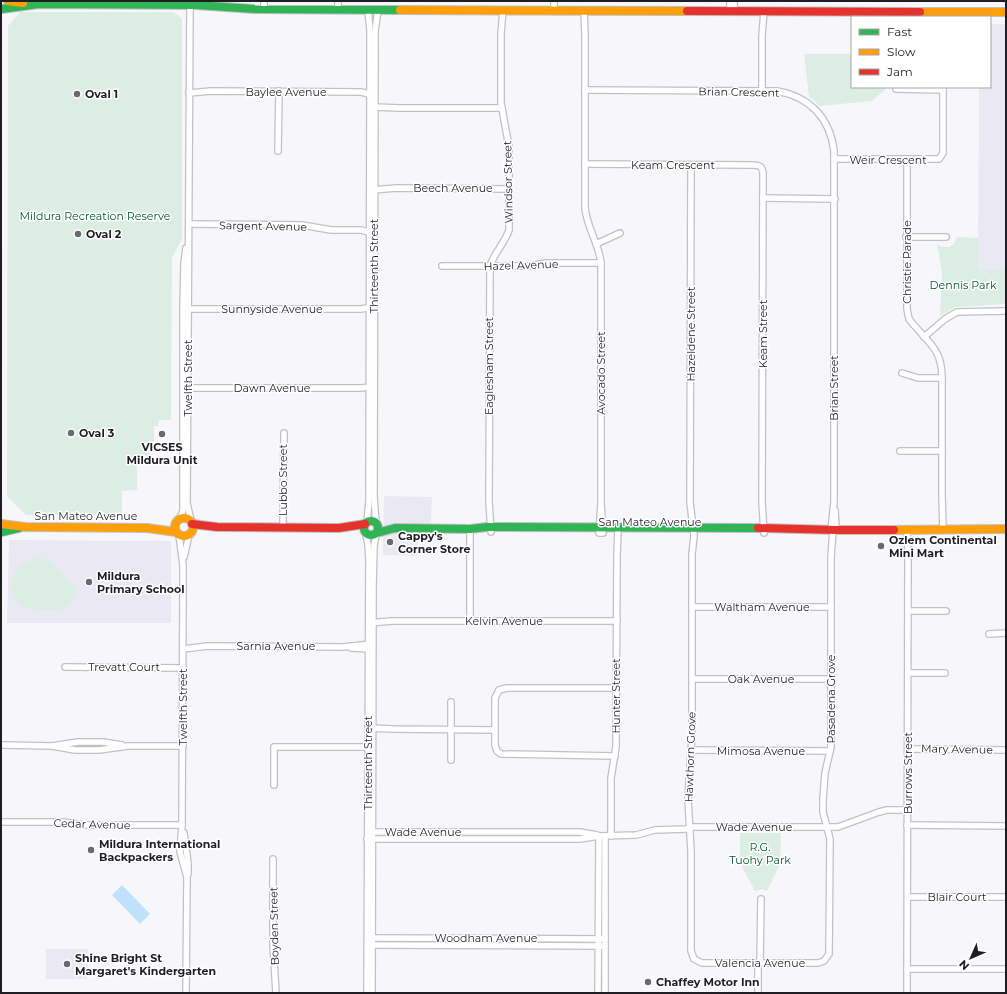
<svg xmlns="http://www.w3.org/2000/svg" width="1007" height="994" viewBox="0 0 1007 994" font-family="Montserrat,sans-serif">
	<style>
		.built { fill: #eae9f3 }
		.green { fill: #dcede3 }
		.water { fill: #c0e1fa }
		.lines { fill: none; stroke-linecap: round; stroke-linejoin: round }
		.street-casing { stroke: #c1c0c5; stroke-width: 8 }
		.fast-casing { stroke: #c1c0c5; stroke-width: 10 }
		.slow-casing { stroke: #c1c0c5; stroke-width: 10 }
		.jam-casing { stroke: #c1c0c5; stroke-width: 10 }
		.street { stroke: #fefefe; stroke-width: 5.5 }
		.fast { stroke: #30b455; stroke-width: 8 }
		.slow { stroke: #ff9f0a; stroke-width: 8 }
		.jam { stroke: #e5322d; stroke-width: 8 }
		.poi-dot { fill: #6a696f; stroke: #fff; stroke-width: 1.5 }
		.labels { text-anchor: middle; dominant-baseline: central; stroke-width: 3; stroke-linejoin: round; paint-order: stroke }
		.street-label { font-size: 11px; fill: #1e1d24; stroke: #fff }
		.poi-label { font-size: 11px; font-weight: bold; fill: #1e1d24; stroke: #fff; text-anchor: start }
		.park-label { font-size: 11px; fill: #03562e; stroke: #fff }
	</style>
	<rect width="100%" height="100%" fill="#f7f7fb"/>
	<g class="built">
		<polygon points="990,24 1006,24 1006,270 978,270 979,87 990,87"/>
		<polygon points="384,496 432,497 431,523 417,524 418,556 383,555"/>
		<polygon points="9,540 171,541 171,623 7,623"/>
		<polygon points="46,949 88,949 87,979 46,979"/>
	</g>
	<g class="green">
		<polygon points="20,12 173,12 182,18 182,239 172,258 171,420 159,420 158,426 154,426 154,442 150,449 150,456 139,456 137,458 137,490 122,491 122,515 26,515 7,496 8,26"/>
		<polygon points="804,54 852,54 852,87 886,87 886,89 872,101 820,106 809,96"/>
		<path d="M957,237l21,1v32h28v34l-51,3 -15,9 2,-43 -5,-29c9,6 17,4 20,-7z"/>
		<path d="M35,558c23,0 25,18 41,29 1,7 -2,15 -8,20 -5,4 -14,3 -20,3 -21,0 -41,-4 -36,-29 3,-13 12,-19 23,-23z"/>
		<polygon points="740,833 781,833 780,864 767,891 762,889 755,891 740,863"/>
	</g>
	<polygon class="water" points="122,885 150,914 140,924 112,895"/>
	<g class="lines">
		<g class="street-casing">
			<g id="street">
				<polyline points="264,1 264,9"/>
				<polyline points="734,1 734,11"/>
				<polyline points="190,5 187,503 191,521"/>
				<polyline points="338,10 338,1"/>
				<polyline points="554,10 554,1"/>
				<path d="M584,10l1,25v173c2,20 14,36 16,55v240l2,30h-4l2,-30"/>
				<polyline points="730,11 730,1"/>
				<polyline points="896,89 943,90"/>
				<path d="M585,90l192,1c33,6 53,27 57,60v351l-3,28"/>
				<polyline points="762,91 762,36 764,11"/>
				<polyline points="189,93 211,91 361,92 373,95"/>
				<polyline points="372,107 401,108 502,108"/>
				<polyline points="278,151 279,91"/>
				<polyline points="834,159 939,159 943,153 943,87"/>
				<path d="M907,160v149l2,10 4,5c17,20 29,26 29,54v118l1,34"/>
				<path d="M585,164l167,1c7,0 10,1 11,8l-1,329 2,31"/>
				<polyline points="691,165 690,502 694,536 692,554 692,735 688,799 691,851 691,951 694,959 702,963 818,963 824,961 829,954 830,839 823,812 823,799 825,773 831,747 831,557 833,530"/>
				<polyline points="372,190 397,188 509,189"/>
				<polyline points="763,198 835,199"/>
				<polyline points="190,224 302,225 331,230 361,230 372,233"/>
				<polyline points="906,237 946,237"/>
				<polyline points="596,244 620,233"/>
				<polyline points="442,266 529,266 546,263 601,263"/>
				<polyline points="186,309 361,309 373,307"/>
				<polyline points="924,337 945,319 957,312 1006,311"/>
				<polyline points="902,373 918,378 942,378"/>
				<polyline points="185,388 360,388 372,387"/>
				<polyline points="900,451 942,451"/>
				<polyline points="835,510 836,530"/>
				<polyline points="180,519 183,510 183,309 184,264 186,248"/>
				<polyline points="367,522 369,501 370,86 370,30 368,10"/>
				<polyline points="376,523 374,497 375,31 378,10"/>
				<polyline points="283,528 284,433"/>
				<path d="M491,532l-2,-30 1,-236c4,-13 15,-23 19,-36v-83l-8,-44v-69l2,-24"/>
				<polyline points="366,534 368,545 369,559 367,993"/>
				<polyline points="179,535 183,565 183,583 182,825 180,852 187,877 186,993"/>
				<polyline points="184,557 189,535"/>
				<polyline points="692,607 831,607"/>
				<polyline points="908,611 946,611"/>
				<polyline points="470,621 470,529"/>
				<polyline points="369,623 392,621 617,621"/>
				<polyline points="989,634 1006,633"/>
				<polyline points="351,648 371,649"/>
				<polyline points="183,649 208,646 343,647 371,644"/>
				<polyline points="65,667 183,668"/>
				<polyline points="908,673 945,673"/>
				<polyline points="692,679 831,679"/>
				<polyline points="369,728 393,729 494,730"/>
				<polyline points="1,745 52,746 78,742 103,742 122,745"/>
				<polyline points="52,746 75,750 99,750 128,746 183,746"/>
				<polyline points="908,749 1006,750"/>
				<polyline points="691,750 830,751"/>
				<polyline points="615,756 501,754 497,751 495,745 495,698 499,690 507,688 617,688"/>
				<polyline points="451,760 451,702"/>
				<polyline points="274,785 274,747 371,747"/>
				<polyline points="1,822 63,822 85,825 182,825"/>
				<polyline points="907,825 1006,826"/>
				<polyline points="370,832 580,832 597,835"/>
				<polyline points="184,833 188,863 188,874"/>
				<polyline points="611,836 611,778 616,747 617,556 618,528"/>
				<polyline points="367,839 580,839 599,836 636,835 655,830 686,829 693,827 838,827 879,812 887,810 908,810"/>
				<polyline points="273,859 273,944 276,993"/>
				<polyline points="908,897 1006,897"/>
				<polyline points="370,938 605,939"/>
				<polyline points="369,945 605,946"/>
				<polyline points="760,963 761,899"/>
				<polyline points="907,969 1006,969"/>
				<polyline points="372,993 373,586 374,546 376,534"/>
				<polyline points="598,993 599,836"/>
				<polyline points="605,993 605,836"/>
				<polyline points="758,993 758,963"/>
				<polyline points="907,993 908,554 907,530"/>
			</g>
		</g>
		<g class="fast-casing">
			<g id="fast">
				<polyline points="2,9 39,4 196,5 254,9 400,10"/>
				<circle cx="371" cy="528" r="7"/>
				<polyline points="2,532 19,528"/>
				<polyline points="377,533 395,528 470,529 487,527 758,528"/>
			</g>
		</g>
		<g class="slow-casing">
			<g id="slow">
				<polyline points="8,1 23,3"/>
				<polyline points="400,10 687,11"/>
				<polyline points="920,12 1006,12"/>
				<circle cx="184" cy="527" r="9"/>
				<polyline points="1,524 25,527 147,528 176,532"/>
				<polyline points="894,530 1006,529"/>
			</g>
		</g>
		<g class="jam-casing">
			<g id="jam">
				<polyline points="687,11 920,12"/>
				<polyline points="192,524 217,527 339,528 365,524"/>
				<polyline points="758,528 836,530 894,530"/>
			</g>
		</g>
		<use href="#street" class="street"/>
		<use href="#fast" class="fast"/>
		<use href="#slow" class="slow"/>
		<use href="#jam" class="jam"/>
	</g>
	<g class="poi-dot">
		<circle cx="77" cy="94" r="4"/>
		<circle cx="78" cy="234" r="4"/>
		<circle cx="71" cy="433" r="4"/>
		<circle cx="162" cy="434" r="4"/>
		<circle cx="390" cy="542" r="4"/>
		<circle cx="881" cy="546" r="4"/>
		<circle cx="89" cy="582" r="4"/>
		<circle cx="91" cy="850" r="4"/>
		<circle cx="67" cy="964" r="4"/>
		<circle cx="648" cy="982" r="4"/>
	</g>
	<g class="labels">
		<g class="street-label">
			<text x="286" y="92">Baylee Avenue</text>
			<text transform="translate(739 92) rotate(1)">Brian Crescent</text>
			<text x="888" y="160">Weir Crescent</text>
			<text x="673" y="165">Keam Crescent</text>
			<text transform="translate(508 182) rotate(-91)">Windsor Street</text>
			<text x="453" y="188">Beech Avenue</text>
			<text transform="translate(263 226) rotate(1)">Sargent Avenue</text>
			<text transform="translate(907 262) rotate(-90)">Christie Parade</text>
			<text transform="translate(521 265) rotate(-2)">Hazel Avenue</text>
			<text transform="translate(374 266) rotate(-90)">Thirteenth Street</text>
			<text x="272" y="309">Sunnyside Avenue</text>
			<text transform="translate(691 334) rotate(-90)">Hazeldene Street</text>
			<text transform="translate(763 334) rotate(-90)">Keam Street</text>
			<text transform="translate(489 366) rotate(-90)">Eaglesham Street</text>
			<text transform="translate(601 373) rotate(-90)">Avocado Street</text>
			<text transform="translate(188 378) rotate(-90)">Twelfth Street</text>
			<text x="272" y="388">Dawn Avenue</text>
			<text transform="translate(834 388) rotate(-90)">Brian Street</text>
			<text transform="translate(283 480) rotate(-90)">Lubbo Street</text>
			<text x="86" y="516">San Mateo Avenue</text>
			<text x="650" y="522">San Mateo Avenue</text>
			<text x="762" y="607">Waltham Avenue</text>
			<text x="504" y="621">Kelvin Avenue</text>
			<text x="276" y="646">Sarnia Avenue</text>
			<text x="124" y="667">Trevatt Court</text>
			<text x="761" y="679">Oak Avenue</text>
			<text transform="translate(616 696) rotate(-90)">Hunter Street</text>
			<text transform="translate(831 699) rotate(-90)">Pasadena Grove</text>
			<text transform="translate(183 707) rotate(-90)">Twelfth Street</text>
			<text transform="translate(957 749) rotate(1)">Mary Avenue</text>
			<text x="761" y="751">Mimosa Avenue</text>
			<text transform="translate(690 757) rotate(-88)">Hawthorn Grove</text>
			<text transform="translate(368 763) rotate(-90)">Thirteenth Street</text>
			<text transform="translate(908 773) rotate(-90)">Burrows Street</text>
			<text transform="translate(92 824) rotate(2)">Cedar Avenue</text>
			<text x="754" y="827">Wade Avenue</text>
			<text x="423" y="832">Wade Avenue</text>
			<text x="957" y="897">Blair Court</text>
			<text transform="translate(274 926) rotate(-91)">Boyden Street</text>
			<text x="486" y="938">Woodham Avenue</text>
			<text x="760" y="963">Valencia Avenue</text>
		</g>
		<g class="poi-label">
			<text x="85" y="94">Oval 1</text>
			<text x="86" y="234">Oval 2</text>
			<text x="79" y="433">Oval 3</text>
			<text x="162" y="447" text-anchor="middle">VICSES<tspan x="162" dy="13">Mildura Unit</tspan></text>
			<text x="398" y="536">Cappy's<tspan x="398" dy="13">Corner Store</tspan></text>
			<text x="889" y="540">Ozlem Continental<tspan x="889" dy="13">Mini Mart</tspan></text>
			<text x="97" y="576">Mildura<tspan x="97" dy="13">Primary School</tspan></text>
			<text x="99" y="844">Mildura International<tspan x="99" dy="13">Backpackers</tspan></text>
			<text x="75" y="958">Shine Bright St<tspan x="75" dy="13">Margaret's Kindergarten</tspan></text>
			<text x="656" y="982">Chaffey Motor Inn</text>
		</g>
		<g class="park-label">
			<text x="95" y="216">Mildura Recreation Reserve</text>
			<text x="963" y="285">Dennis Park</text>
			<text x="760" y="847">R.G.<tspan x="760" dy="13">Tuohy Park</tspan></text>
		</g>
	</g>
	<rect width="1007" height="994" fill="none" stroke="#1e1d24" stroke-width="4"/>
	<rect x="851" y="16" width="140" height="72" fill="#ffffff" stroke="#a5a5a7"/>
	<rect x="859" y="29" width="20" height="6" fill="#30b455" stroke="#a5a5a7"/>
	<text x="887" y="36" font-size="12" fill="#1e1d24">Fast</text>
	<rect x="859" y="49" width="20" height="6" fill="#ff9f0a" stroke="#a5a5a7"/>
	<text x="887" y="56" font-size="12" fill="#1e1d24">Slow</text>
	<rect x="859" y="69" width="20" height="6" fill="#e5322d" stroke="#a5a5a7"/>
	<text x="887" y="76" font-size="12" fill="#1e1d24">Jam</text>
	<g transform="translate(971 958) rotate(225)" stroke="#ffffff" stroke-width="3" paint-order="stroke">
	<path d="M0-3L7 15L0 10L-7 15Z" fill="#1e1d24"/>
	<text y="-6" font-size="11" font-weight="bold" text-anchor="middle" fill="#1e1d24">N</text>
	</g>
</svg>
